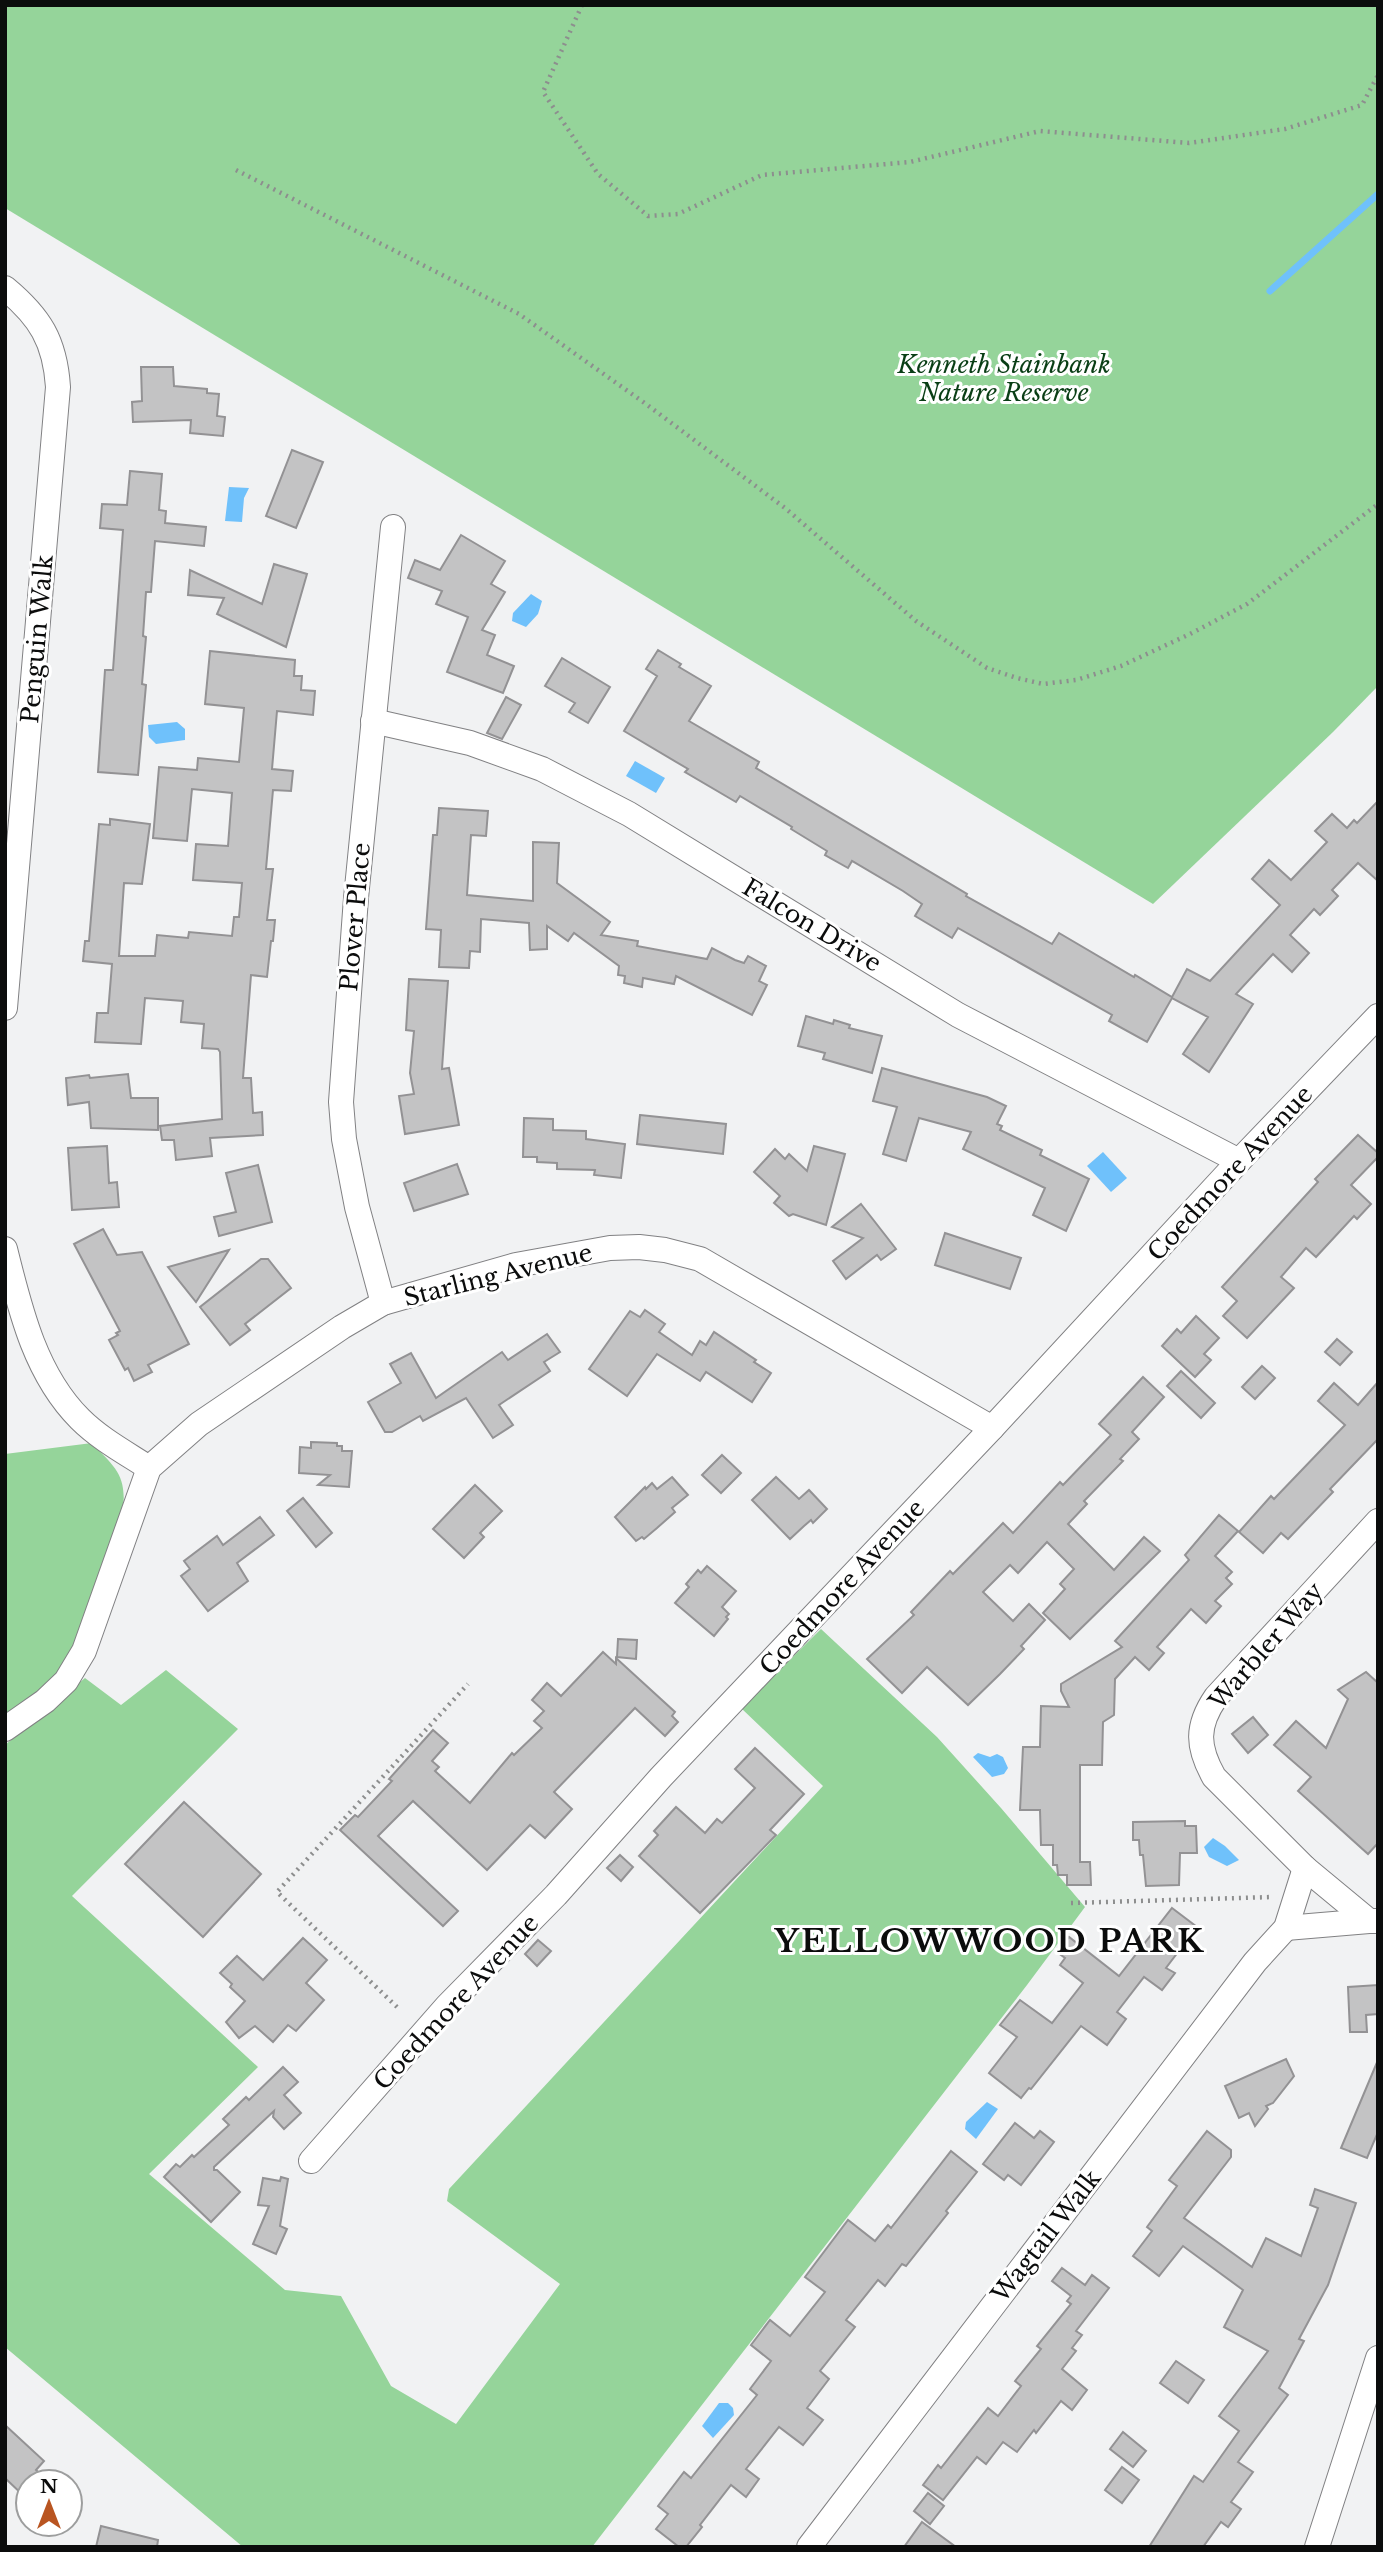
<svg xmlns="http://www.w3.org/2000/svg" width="1383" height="2552" viewBox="0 0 1383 2552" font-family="'Libre Baskerville',serif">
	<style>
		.green { fill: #95d49a }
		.water { fill: #6fc1fb }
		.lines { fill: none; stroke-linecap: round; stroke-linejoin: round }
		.stream { stroke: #6fc1fb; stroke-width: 7 }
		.building { fill: #c3c3c4; stroke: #939294; stroke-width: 2 }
		.minor-casing { stroke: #818183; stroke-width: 26 }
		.path { stroke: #8d8e8e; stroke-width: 4.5; stroke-dasharray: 2 5; stroke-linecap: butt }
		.minor { stroke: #fff; stroke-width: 24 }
		.labels { text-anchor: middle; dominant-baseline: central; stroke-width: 6; stroke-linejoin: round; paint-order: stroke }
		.park-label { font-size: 24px; font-style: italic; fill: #093e15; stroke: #fff }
		.street-label { font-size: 24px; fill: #0b0c0c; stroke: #fff }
		.district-label { font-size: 32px; font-weight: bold; letter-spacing: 2px; fill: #0b0c0c; stroke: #fff }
	</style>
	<rect width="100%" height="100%" fill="#f1f2f3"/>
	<g class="green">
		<polygon points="5,5 1378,5 1378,686 1333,732 1153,904 5,208"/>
		<path d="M92,1443c22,24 35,31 31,66l-47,137 -13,24 -58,51v-267z"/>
		<polygon points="821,1629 937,1737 1001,1808 1085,1907 1027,1985 592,2547 243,2547 5,2347 5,1745 85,1678 121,1705 166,1670 238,1729 72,1896 258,2067 149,2174 285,2290 341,2296 391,2386 456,2424 560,2284 447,2201 449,2189 823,1786 741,1708"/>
	</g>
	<g class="water">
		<polygon points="229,487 249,488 244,498 242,522 225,521"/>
		<polygon points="531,594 542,601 538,614 526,627 512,621 513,613"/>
		<polygon points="177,722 185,729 185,740 156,744 149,737 148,725"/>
		<polygon points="635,761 665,778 656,793 626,776"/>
		<polygon points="1103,1152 1127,1178 1111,1192 1087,1166"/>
		<polygon points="978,1753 990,1757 997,1754 1003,1757 1008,1768 1004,1774 992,1777 973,1757"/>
		<polygon points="1213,1838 1225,1846 1239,1860 1227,1866 1209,1857 1204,1847"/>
		<polygon points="987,2102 998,2109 976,2139 965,2129 966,2122"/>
		<polygon points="719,2403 728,2403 733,2408 734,2415 713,2438 702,2426"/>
	</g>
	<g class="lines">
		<polyline class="stream" points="1270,291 1378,194"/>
	</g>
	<g class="building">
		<polygon points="141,367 173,367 174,386 207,389 207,393 219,394 217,416 225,417 223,436 190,433 191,420 133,422 132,402 142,401"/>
		<polygon points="292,450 323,462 296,528 266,516"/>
		<polygon points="130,471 162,474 159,510 166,511 165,523 206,527 204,546 155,541 151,592 146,592 143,636 146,637 142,684 146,685 138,775 98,772 105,670 113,670 123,530 100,528 102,504 127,505"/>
		<polygon points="461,535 505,561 491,584 505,592 482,630 495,635 487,655 514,666 503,693 447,672 468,617 436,604 442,591 408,578 415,560 440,570"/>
		<polygon points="274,564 307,574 286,647 217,614 224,598 188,595 190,570 262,604"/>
		<polygon points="658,650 681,664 679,667 711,686 689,721 759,762 756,768 967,894 966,896 1052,944 1059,933 1134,977 1135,975 1172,997 1187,969 1210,981 1280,905 1252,879 1269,860 1291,880 1327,842 1315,831 1332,814 1347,828 1354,820 1357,823 1378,801 1378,881 1358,863 1332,890 1338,896 1320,915 1314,909 1290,935 1309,953 1292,972 1273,954 1236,994 1253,1004 1209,1072 1183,1054 1208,1017 1172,998 1147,1042 1109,1021 1112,1015 958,928 952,938 915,916 922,904 903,891 852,861 848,868 825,855 827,851 791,829 792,827 740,796 736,802 685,772 688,769 624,731 657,676 646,669"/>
		<polygon points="210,651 295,660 294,676 302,676 301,690 315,691 313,715 277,711 272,769 293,771 291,791 273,790 266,869 273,869 267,920 275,920 273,941 271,941 267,977 251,975 243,1078 251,1078 253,1113 262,1112 263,1135 210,1138 212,1156 176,1160 174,1140 162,1140 160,1126 222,1119 220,1052 218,1049 202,1048 204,1024 181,1022 183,1001 145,998 141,1044 95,1042 97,1013 108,1013 112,964 83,961 85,941 89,941 99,824 110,825 110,819 150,824 142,884 124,883 119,956 155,956 157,935 188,938 189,932 232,936 234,917 239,917 242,883 193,880 196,844 228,846 232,793 192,789 187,841 153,838 159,767 197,770 198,758 239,762 244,708 205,704"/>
		<polygon points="562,658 610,687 588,723 569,712 575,703 545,686"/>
		<polygon points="506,697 521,705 502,739 487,733"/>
		<polygon points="439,808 488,811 486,836 471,835 467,895 533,901 533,842 559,843 557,883 610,922 601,935 638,941 637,946 707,959 712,948 735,960 744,963 748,956 766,966 759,981 767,985 752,1015 676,976 674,984 643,978 642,987 624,983 625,976 618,975 619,966 574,933 568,941 547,926 547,949 530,950 529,923 481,919 480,952 470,951 469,968 439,967 441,930 426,929 433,835 437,835"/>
		<polygon points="409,979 448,981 442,1069 449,1068 459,1125 405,1134 399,1096 414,1094 410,1073 414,1031 406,1030"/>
		<polygon points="806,1016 833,1024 834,1020 850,1025 849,1028 882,1036 872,1073 823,1059 825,1053 798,1046"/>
		<polygon points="882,1068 987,1097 1006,1106 997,1124 1002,1126 1000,1130 1042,1150 1040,1155 1089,1179 1066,1231 1033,1215 1045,1188 963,1149 971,1132 919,1118 906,1161 883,1154 897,1107 873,1101"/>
		<polygon points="128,1074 131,1098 158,1098 158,1130 91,1128 89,1102 68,1105 66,1078 89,1075 90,1078"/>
		<polygon points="640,1115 726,1124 723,1154 637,1144"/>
		<polygon points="524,1118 553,1119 553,1130 586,1131 586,1139 625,1144 621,1178 594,1175 595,1170 557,1169 557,1163 537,1162 537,1157 523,1157"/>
		<polygon points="1358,1135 1378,1153 1378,1157 1351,1185 1371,1204 1357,1219 1354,1216 1316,1257 1306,1248 1281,1277 1294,1288 1247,1338 1223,1316 1237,1301 1222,1287 1318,1182 1315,1179"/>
		<polygon points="107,1146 109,1183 117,1182 119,1207 72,1210 68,1148"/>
		<polygon points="814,1146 845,1154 826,1225 793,1214 789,1216 774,1203 780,1196 754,1172 775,1149 785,1159 789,1154 807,1171"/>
		<polygon points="457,1164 468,1194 414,1211 404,1183"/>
		<polygon points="258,1165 272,1222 219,1236 214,1217 236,1212 226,1173"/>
		<polygon points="861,1204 896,1249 881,1260 877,1255 846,1279 833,1261 863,1238 832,1227"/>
		<polygon points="103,1229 117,1255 142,1252 189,1344 148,1365 152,1372 134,1381 128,1368 125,1370 109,1340 118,1335 116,1333 120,1331 74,1244"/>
		<polygon points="945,1233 1021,1258 1010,1289 935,1265"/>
		<polygon points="229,1250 196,1302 168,1267"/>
		<polygon points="261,1259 268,1259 291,1288 245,1324 250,1330 230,1345 200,1307"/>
		<polygon points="645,1310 665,1324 659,1332 692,1355 700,1341 706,1345 714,1332 756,1360 754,1362 771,1373 752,1402 706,1372 700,1381 657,1354 627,1396 589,1369 630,1311 640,1317"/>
		<polygon points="1196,1316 1219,1338 1204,1354 1211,1360 1195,1377 1162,1346 1177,1329 1181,1333"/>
		<polygon points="547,1334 560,1352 544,1362 550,1371 499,1405 513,1425 493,1438 466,1398 423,1421 420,1416 392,1432 385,1432 368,1402 401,1383 390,1364 411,1353 436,1398 502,1352 508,1360"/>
		<polygon points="1337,1339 1352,1352 1340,1365 1325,1352"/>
		<polygon points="1262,1366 1275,1378 1255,1399 1242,1387"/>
		<polygon points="1181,1371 1215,1403 1201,1418 1167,1386"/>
		<polygon points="1143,1377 1164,1397 1132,1432 1139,1439 1120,1459 1123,1461 1084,1501 1087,1504 1068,1524 1114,1570 1144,1537 1160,1551 1070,1639 1043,1613 1065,1589 1060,1584 1074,1569 1047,1542 1018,1573 1010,1565 983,1592 1013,1621 1029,1604 1045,1620 1021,1646 1024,1649 1000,1674 968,1705 927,1667 902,1693 867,1659 914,1615 911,1612 950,1571 953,1574 1003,1523 1013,1533 1060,1482 1063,1485 1111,1435 1099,1424"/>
		<polygon points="1378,1382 1378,1439 1330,1489 1333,1492 1288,1539 1281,1533 1263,1553 1239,1532 1271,1496 1274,1499 1345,1425 1318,1401 1334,1383 1358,1405"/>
		<polygon points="311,1442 337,1443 337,1446 342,1446 342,1451 352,1451 349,1487 318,1485 330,1475 299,1473 300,1447 311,1448"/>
		<polygon points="722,1455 741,1473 721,1493 702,1475"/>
		<polygon points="672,1477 688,1495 672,1508 675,1512 657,1528 644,1539 642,1537 636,1541 615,1517 645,1487 646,1489 652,1483 657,1489"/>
		<polygon points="776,1477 799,1499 809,1490 827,1509 813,1523 811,1520 804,1526 790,1539 752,1500"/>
		<polygon points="475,1485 502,1511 480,1533 484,1537 464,1558 433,1529"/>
		<polygon points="303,1498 332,1533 316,1547 287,1511"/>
		<polygon points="1219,1515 1238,1531 1215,1556 1232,1572 1226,1578 1232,1584 1215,1601 1221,1606 1206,1623 1191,1609 1157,1647 1164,1653 1149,1670 1135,1657 1115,1679 1114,1715 1103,1722 1102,1765 1080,1765 1080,1862 1090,1862 1091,1885 1067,1885 1067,1875 1058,1875 1057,1865 1053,1865 1053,1845 1041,1845 1040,1810 1020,1810 1023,1747 1040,1747 1041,1706 1069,1707 1061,1691 1061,1684 1122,1647 1115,1641 1189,1560 1185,1555"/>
		<polygon points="260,1517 274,1535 237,1563 248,1581 208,1611 181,1576 190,1569 184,1561 217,1536 223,1545"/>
		<polygon points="707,1566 736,1591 722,1607 729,1614 726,1617 728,1619 714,1636 675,1603 689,1587 686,1584 698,1570 701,1573"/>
		<polygon points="618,1639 637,1640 636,1659 617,1657"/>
		<polygon points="603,1652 616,1664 616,1658 675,1712 672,1716 678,1722 665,1736 635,1708 554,1792 572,1809 545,1838 530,1825 487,1870 413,1801 378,1836 458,1911 443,1926 340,1830 355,1815 358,1817 392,1781 389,1779 433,1730 448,1743 432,1761 439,1767 435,1771 470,1803 512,1753 514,1755 542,1728 534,1721 544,1711 532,1700 547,1683 561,1696"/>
		<polygon points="1366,1672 1378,1683 1378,1843 1368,1854 1298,1791 1311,1777 1274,1745 1296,1721 1326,1748 1348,1699 1338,1690"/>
		<polygon points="1253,1717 1268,1735 1248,1753 1232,1734"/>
		<polygon points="755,1748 804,1794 770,1830 776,1835 700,1913 639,1856 658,1835 654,1831 676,1807 705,1833 717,1819 722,1823 755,1788 735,1769"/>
		<polygon points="184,1802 261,1874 203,1937 125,1864"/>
		<polygon points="1185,1821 1185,1826 1196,1826 1197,1853 1180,1853 1179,1885 1146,1886 1143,1855 1140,1855 1139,1840 1133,1840 1133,1822"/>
		<polygon points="620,1855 633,1867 621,1881 607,1868"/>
		<polygon points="1172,1908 1197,1927 1166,1968 1175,1973 1162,1990 1144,1977 1117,2012 1126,2019 1107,2045 1081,2026 1031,2089 1029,2088 1021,2098 989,2073 1017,2037 1000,2025 1020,2000 1052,2023 1083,1983 1060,1965 1065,1958 1057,1952 1069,1937 1119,1976"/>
		<polygon points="303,1938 327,1960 306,1983 324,2000 296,2031 288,2025 273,2042 255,2026 239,2038 226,2022 245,2001 230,1987 232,1984 220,1973 237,1956 263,1980"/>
		<polygon points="538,1940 551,1951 537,1966 525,1954"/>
		<polygon points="1378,1985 1378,2014 1366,2015 1367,2032 1350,2032 1348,1987"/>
		<polygon points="1286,2059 1294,2076 1273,2103 1266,2106 1268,2109 1255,2126 1249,2113 1239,2118 1225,2086"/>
		<polygon points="1378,2060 1378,2132 1367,2158 1341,2148"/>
		<polygon points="283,2067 298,2082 284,2095 301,2113 284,2129 273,2117 274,2111 214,2167 214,2170 217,2170 240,2192 211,2222 164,2177 176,2164 180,2167 192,2155 194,2157 229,2125 223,2119 246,2097 249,2100"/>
		<polygon points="1015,2123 1034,2138 1040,2131 1054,2142 1021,2185 1008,2175 1004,2180 983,2164"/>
		<polygon points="1207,2131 1231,2150 1231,2157 1184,2218 1252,2267 1266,2238 1301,2256 1318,2208 1310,2205 1315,2189 1356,2203 1328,2285 1299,2339 1304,2341 1279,2388 1288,2395 1238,2462 1253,2472 1231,2502 1241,2509 1228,2527 1221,2522 1203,2547 1149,2547 1194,2476 1203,2482 1239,2431 1219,2416 1268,2351 1224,2327 1243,2290 1183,2246 1159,2276 1133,2256 1152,2231 1147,2227 1177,2186 1169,2180"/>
		<polygon points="951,2151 977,2172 946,2211 948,2213 906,2266 902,2264 885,2286 878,2280 846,2320 855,2327 820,2371 829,2379 807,2408 823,2420 803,2445 779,2427 746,2469 759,2479 746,2497 731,2485 700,2525 702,2527 686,2547 679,2547 656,2529 668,2514 658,2506 684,2472 691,2478 757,2395 750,2389 771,2361 751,2345 770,2320 790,2336 825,2292 805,2277 848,2220 875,2241 888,2225 891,2228"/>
		<polygon points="281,2177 288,2179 280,2226 287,2229 276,2254 253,2244 269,2206 258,2205 263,2178 280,2181"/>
		<polygon points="1062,2268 1085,2285 1092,2275 1109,2288 1076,2331 1082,2335 1072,2348 1076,2351 1062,2369 1087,2390 1072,2410 1061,2401 1036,2433 1034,2430 1017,2452 1003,2442 986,2464 977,2457 943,2500 923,2485 938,2465 941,2468 988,2408 998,2416 1021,2386 1015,2381 1041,2349 1037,2346 1071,2304 1067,2301 1071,2296 1052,2281"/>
		<polygon points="1176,2361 1204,2380 1188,2403 1160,2383"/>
		<polygon points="5,2425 44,2461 36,2470 49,2482 28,2482 28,2500 5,2478"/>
		<polygon points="1123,2432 1146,2451 1133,2467 1110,2449"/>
		<polygon points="1122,2467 1139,2480 1122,2503 1105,2490"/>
		<polygon points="928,2493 944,2506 930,2524 914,2511"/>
		<polygon points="922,2522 956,2547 904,2547"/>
		<polygon points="101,2526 158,2540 157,2547 96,2547"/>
	</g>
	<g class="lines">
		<g class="minor-casing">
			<g id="minor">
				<path d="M5,288c35,29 50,53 53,99l-53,621"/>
				<polyline points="373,721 470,743 542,769 629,814 958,1015 1239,1161"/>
				<path d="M5,1249c15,60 30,125 75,170 20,20 46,34 69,49"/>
				<polyline points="383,1303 357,1207 344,1139 341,1102 356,898 393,527"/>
				<path d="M1378,1521l-162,176c-20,29 -19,50 -2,80l91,91 64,53h9"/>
				<polyline points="5,1729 45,1701 66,1681 84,1651 149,1468 199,1424 342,1327 383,1303 516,1265 610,1248 639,1247 665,1250 700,1259 992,1428"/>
				<polyline points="1286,1928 1369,1921"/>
				<polyline points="311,2161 447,2006 556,1895 661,1777 992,1428 1239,1161 1378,1016"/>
				<polyline points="809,2547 1255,1962 1286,1928 1305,1868"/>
				<polyline points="1317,2547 1378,2358"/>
			</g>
		</g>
		<g class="path">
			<polyline points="582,5 543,92 598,174 648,216 678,214 762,175 910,162 1040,131 1189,143 1285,129 1362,105 1378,75"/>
			<polyline points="236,170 519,314 646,404 785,508 916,621 987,668 1017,678 1043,684 1076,680 1121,666 1190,634 1247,604 1378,504"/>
			<polyline points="1071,1903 1273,1897"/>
			<polyline points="397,2007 277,1892 468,1684"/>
		</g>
		<use href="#minor" class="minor"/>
	</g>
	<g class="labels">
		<g class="park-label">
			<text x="1004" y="364">Kenneth Stainbank<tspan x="1004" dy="28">Nature Reserve</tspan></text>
		</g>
		<g class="street-label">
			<text transform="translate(37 639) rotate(-85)">Penguin Walk</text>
			<text transform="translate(355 917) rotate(-85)">Plover Place</text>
			<text transform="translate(812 925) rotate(31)">Falcon Drive</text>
			<text transform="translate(1230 1173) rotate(-47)">Coedmore Avenue</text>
			<text transform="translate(498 1275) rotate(-14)">Starling Avenue</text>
			<text transform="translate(842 1587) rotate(-47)">Coedmore Avenue</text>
			<text transform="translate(1266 1646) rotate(-49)">Warbler Way</text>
			<text transform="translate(456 2002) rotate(-47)">Coedmore Avenue</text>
			<text transform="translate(1046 2236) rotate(-52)">Wagtail Walk</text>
		</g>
		<g class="district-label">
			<text x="990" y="1941">YELLOWWOOD PARK</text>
		</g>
	</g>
	<rect width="1383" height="2552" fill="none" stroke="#0b0c0c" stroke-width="14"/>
	<g transform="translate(49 2503)"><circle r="33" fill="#ffffff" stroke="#9d9e9e" stroke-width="2"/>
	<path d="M0-5L12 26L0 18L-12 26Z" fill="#b95521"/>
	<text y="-10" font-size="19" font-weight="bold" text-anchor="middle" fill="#0b0c0c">N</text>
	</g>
</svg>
